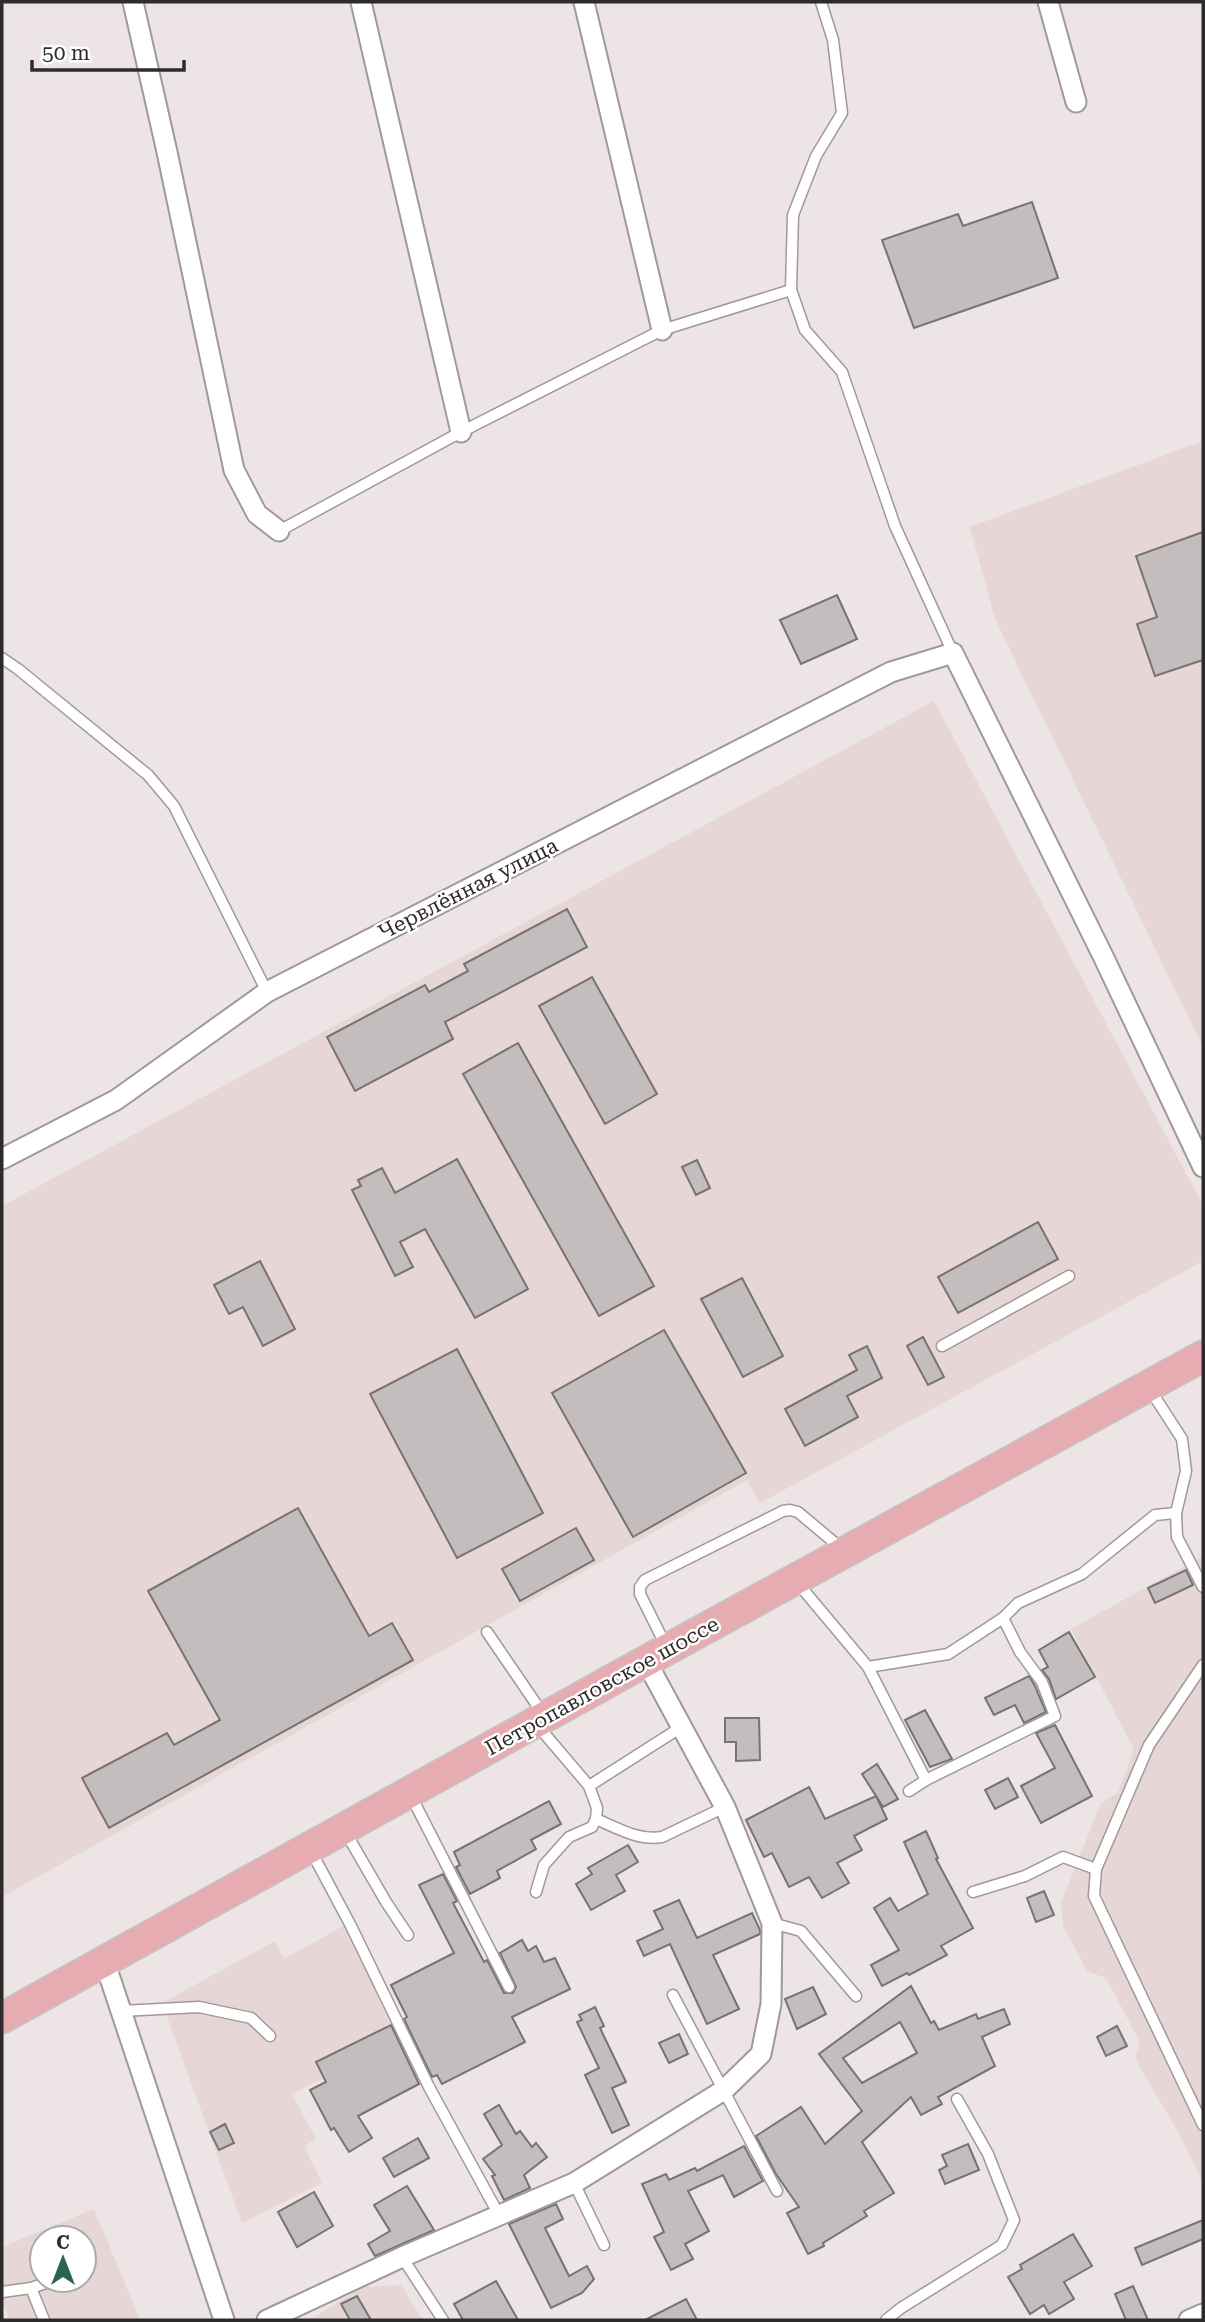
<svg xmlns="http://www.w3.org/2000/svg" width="1205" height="2322" viewBox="0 0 1205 2322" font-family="'Roboto Serif',serif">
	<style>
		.built { fill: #e6d6d6; fill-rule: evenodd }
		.building { fill: #c4bdbd; stroke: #797273; stroke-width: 2; fill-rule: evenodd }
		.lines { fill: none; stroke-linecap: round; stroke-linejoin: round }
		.lane-casing { stroke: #a09899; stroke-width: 13 }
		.street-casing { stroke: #a09899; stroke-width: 23 }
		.primary-casing { stroke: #c4c4c4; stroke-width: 33 }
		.lane { stroke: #fff; stroke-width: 10 }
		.street { stroke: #fff; stroke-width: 19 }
		.primary { stroke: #e7abb2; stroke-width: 30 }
		.labels { text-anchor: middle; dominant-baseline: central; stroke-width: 5; stroke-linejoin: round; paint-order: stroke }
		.street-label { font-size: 21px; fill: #2d2b2b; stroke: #fff }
	</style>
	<rect width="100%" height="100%" fill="#ece4e5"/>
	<g class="built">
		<polygon points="1203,441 1203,1047 995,619 970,527"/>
		<polygon points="934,701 1203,1205 1203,1261 760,1503 747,1480 2,1897 2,1206"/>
		<polygon points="1203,1556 1203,2185 1186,2146 1135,2058 1140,2042 1106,1978 1087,1971 1063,1925 1061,1903 1101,1803 1118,1793 1134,1749 1071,1629"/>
		<polygon points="345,1925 398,2041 292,2094 316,2139 304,2146 322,2183 242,2223 162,2003 275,1941 284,1959"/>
		<path d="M94,2209l46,111h-130l-8,-19v-54zM42,2238h42v42h-42z"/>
		<polygon points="401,2285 423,2320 310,2320 362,2287"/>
	</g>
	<g class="building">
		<polygon points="1032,202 1058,278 914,328 882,240 958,214 963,226"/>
		<polygon points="1203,532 1203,660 1155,676 1137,624 1157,617 1136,556"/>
		<polygon points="837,595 857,639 801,664 780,620"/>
		<polygon points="567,909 587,947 445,1022 453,1039 355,1091 327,1037 425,985 429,992 468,971 464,964"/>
		<polygon points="592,977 657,1094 605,1124 539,1006"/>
		<polygon points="518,1043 654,1286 599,1316 463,1074"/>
		<polygon points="457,1159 528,1289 475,1318 425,1229 400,1242 413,1267 395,1276 352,1190 361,1186 358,1180 382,1168 395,1193"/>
		<polygon points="697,1160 710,1188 696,1195 682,1167"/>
		<polygon points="1038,1222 1058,1259 958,1313 938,1277"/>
		<polygon points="260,1261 295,1329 263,1346 243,1307 229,1314 214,1285"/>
		<polygon points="742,1278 783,1356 743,1377 701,1299"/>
		<polygon points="664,1330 746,1473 633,1537 552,1393"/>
		<polygon points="923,1337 944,1377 928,1385 907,1346"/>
		<polygon points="867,1346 882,1378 847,1396 858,1417 805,1446 785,1409 857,1370 849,1355"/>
		<polygon points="457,1349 543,1513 457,1558 370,1394"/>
		<polygon points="298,1508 369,1636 392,1623 413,1660 109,1828 82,1778 167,1733 174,1745 220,1720 148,1591"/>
		<polygon points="576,1528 594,1560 520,1601 502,1569"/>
		<polygon points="1186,1570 1193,1585 1155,1603 1148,1588"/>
		<polygon points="1069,1632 1095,1677 1056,1699 1049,1679 1042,1670 1048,1667 1039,1650"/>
		<polygon points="1029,1676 1035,1686 1046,1712 1024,1723 1015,1705 994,1715 985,1698"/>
		<polygon points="925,1710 952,1759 930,1767 905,1720"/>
		<polygon points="725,1718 759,1718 760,1760 736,1761 736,1742 725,1742"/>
		<polygon points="1055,1725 1092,1796 1041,1823 1021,1786 1055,1768 1036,1733"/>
		<polygon points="877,1764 898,1799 883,1807 862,1774"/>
		<polygon points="1008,1778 1018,1797 995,1809 985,1790"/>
		<polygon points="809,1787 825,1819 876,1796 887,1819 854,1836 862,1850 837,1863 849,1883 822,1898 809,1877 789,1887 772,1853 764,1857 746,1820"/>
		<polygon points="549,1801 561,1824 531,1840 536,1849 497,1871 500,1878 470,1894 456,1867 460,1865 454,1852"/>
		<polygon points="926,1831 938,1858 936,1859 973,1928 941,1946 947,1955 909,1975 907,1973 882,1986 871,1965 899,1950 874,1908 890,1898 898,1911 928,1894 904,1842"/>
		<polygon points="628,1845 638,1862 616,1875 625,1891 591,1910 576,1884 592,1874 588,1868"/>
		<polygon points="443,1874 457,1901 453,1903 484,1962 487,1960 504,1993 513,1993 516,1987 500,1953 522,1940 528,1951 536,1946 544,1962 555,1958 570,1989 512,2017 525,2042 442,2084 437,2075 432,2077 404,2019 407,2017 391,1985 454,1953 419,1885"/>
		<polygon points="1044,1891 1054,1915 1036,1922 1027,1898"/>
		<polygon points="679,1900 697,1938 752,1913 760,1930 760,1934 713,1955 739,2009 707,2024 670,1944 644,1956 637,1941 663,1929 654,1911"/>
		<path d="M911,1986l20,37 3,-2 5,9 37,-16 2,5 26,-10 6,15 -28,13 13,29 -57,31 4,7 -21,11 -10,-18 -49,45 32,51 -30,18 3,5 -44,27 1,3 -16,8 -21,-41 12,-6 -23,-33 -20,-38 45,-29 24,37 37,-33 -43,-57zM900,2022l17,31 -55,30 -19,-25z"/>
		<polygon points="813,1987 826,2014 797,2029 785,1999"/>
		<polygon points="595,2007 604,2026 600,2028 626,2082 612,2088 629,2125 612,2133 585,2075 599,2068 577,2022 582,2020 579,2015"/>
		<polygon points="391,2025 419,2084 358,2116 372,2138 349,2152 334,2128 331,2130 310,2090 326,2082 316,2062"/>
		<polygon points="1117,2026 1127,2046 1106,2056 1097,2037"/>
		<polygon points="679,2034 688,2054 669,2063 659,2043"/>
		<polygon points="499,2105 516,2134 520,2131 532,2147 536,2143 547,2157 524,2175 530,2188 504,2200 492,2176 495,2175 483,2159 502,2145 484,2114"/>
		<polygon points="225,2124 234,2143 219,2150 210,2132"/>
		<polygon points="418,2138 429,2158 394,2177 383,2158"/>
		<polygon points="968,2144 979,2170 945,2184 939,2170 947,2166 942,2155"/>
		<polygon points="744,2146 763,2181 734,2197 723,2175 688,2191 709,2231 685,2244 693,2259 671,2270 654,2237 664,2232 642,2184 666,2174 669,2180 695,2168 697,2171"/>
		<polygon points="407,2186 434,2230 375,2256 368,2244 390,2231 374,2205"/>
		<polygon points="314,2192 333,2226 297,2247 278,2212"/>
		<polygon points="556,2204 563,2219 545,2228 569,2276 587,2266 594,2279 582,2293 551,2308 509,2224"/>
		<polygon points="1203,2220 1203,2239 1142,2265 1135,2248"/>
		<polygon points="1073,2234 1092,2266 1064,2282 1074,2299 1049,2314 1044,2305 1030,2314 1008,2277 1022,2269 1020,2265"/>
		<polygon points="496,2281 518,2320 463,2320 454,2304"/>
		<polygon points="1133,2286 1148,2320 1126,2320 1115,2294"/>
		<polygon points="357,2296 371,2320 350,2320 341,2304"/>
		<polygon points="686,2299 697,2320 645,2320"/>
	</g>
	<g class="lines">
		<g class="lane-casing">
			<g id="lane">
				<polyline points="821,2 833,40 842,113 816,156 793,215 791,290 805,330 842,372 895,526 953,653"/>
				<polyline points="279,531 461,432 662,330 791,290"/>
				<polyline points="2,658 18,669 148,775 174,806 267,992"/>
				<polyline points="942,1346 1069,1276"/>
				<polyline points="1149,1388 1182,1439 1186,1471 1176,1513 1177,1537 1203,1587"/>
				<polyline points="796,1581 868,1667 926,1780"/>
				<polyline points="487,1632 543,1714"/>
				<polyline points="666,1646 640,1594 640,1587 645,1580 783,1511 790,1510 798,1512 842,1549"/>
				<polyline points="1203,1665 1149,1745 1096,1869 1094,1896 1203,2125"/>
				<polyline points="868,1667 948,1654 1003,1618 1018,1603 1082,1574 1155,1515 1176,1513"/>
				<polyline points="589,1786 683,1726"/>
				<polyline points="909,1791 926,1780 1055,1716 1042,1682 1020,1652 1003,1618"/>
				<polyline points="410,1794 509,1987"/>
				<path d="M596,1819c21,9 43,22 66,18l63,-30"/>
				<polyline points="346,1833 386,1902 408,1935"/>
				<polyline points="310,1849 351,1926 429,2087 499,2215"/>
				<polyline points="536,1892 544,1865 569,1837 592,1827 596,1819 597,1808 589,1786 538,1726"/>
				<polyline points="973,1892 1025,1876 1063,1857 1096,1869"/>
				<polyline points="772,1923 801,1931 856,1996"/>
				<polyline points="673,1995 777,2191"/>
				<polyline points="121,2011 199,2007 251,2018 270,2036"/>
				<polyline points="574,2183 604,2245"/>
				<polyline points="402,2257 443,2320"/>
				<polyline points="31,2288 44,2320"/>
				<polyline points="2,2292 31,2288 55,2280"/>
				<polyline points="886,2320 901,2308 1002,2245 1014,2220 988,2154 957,2099"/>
			</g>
		</g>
		<g class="street-casing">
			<g id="street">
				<polyline points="133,2 167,152 234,470 257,514 279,531"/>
				<polyline points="361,2 461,432"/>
				<polyline points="584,2 662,330"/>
				<polyline points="1048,2 1076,102"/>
				<polyline points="2,1159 116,1100 267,992 891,672 953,653 1103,956 1203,1167"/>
				<polyline points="105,1963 224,2320"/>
				<polyline points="267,2320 402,2257 574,2183 724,2090 761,2054 771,2004 772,1923 725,1807 646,1661"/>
				<polyline points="1189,2320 1203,2314"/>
			</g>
		</g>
		<g class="primary-casing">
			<polyline id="primary" points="2,2018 646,1661 1203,1356"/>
		</g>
		<use href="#lane" class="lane"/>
		<use href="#street" class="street"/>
		<use href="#primary" class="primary"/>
	</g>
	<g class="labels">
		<g class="street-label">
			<text transform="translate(468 889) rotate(-27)">Червлённая улица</text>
			<text transform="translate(602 1686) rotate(-29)">Петропавловское шоссе</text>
		</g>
	</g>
	<rect width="1205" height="2322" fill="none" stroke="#2d2b2b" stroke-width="7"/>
	<g transform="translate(63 2259)"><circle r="33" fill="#ffffff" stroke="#abaaaa" stroke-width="2"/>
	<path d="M0-5L12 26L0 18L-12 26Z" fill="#2c654e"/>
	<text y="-10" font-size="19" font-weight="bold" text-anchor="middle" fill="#2d2b2b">С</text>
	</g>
	<path d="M32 60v10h152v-10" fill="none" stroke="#2d2b2b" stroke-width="3.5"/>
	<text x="42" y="60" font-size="21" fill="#2d2b2b" stroke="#ffffff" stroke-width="5" paint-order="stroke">50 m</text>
</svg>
